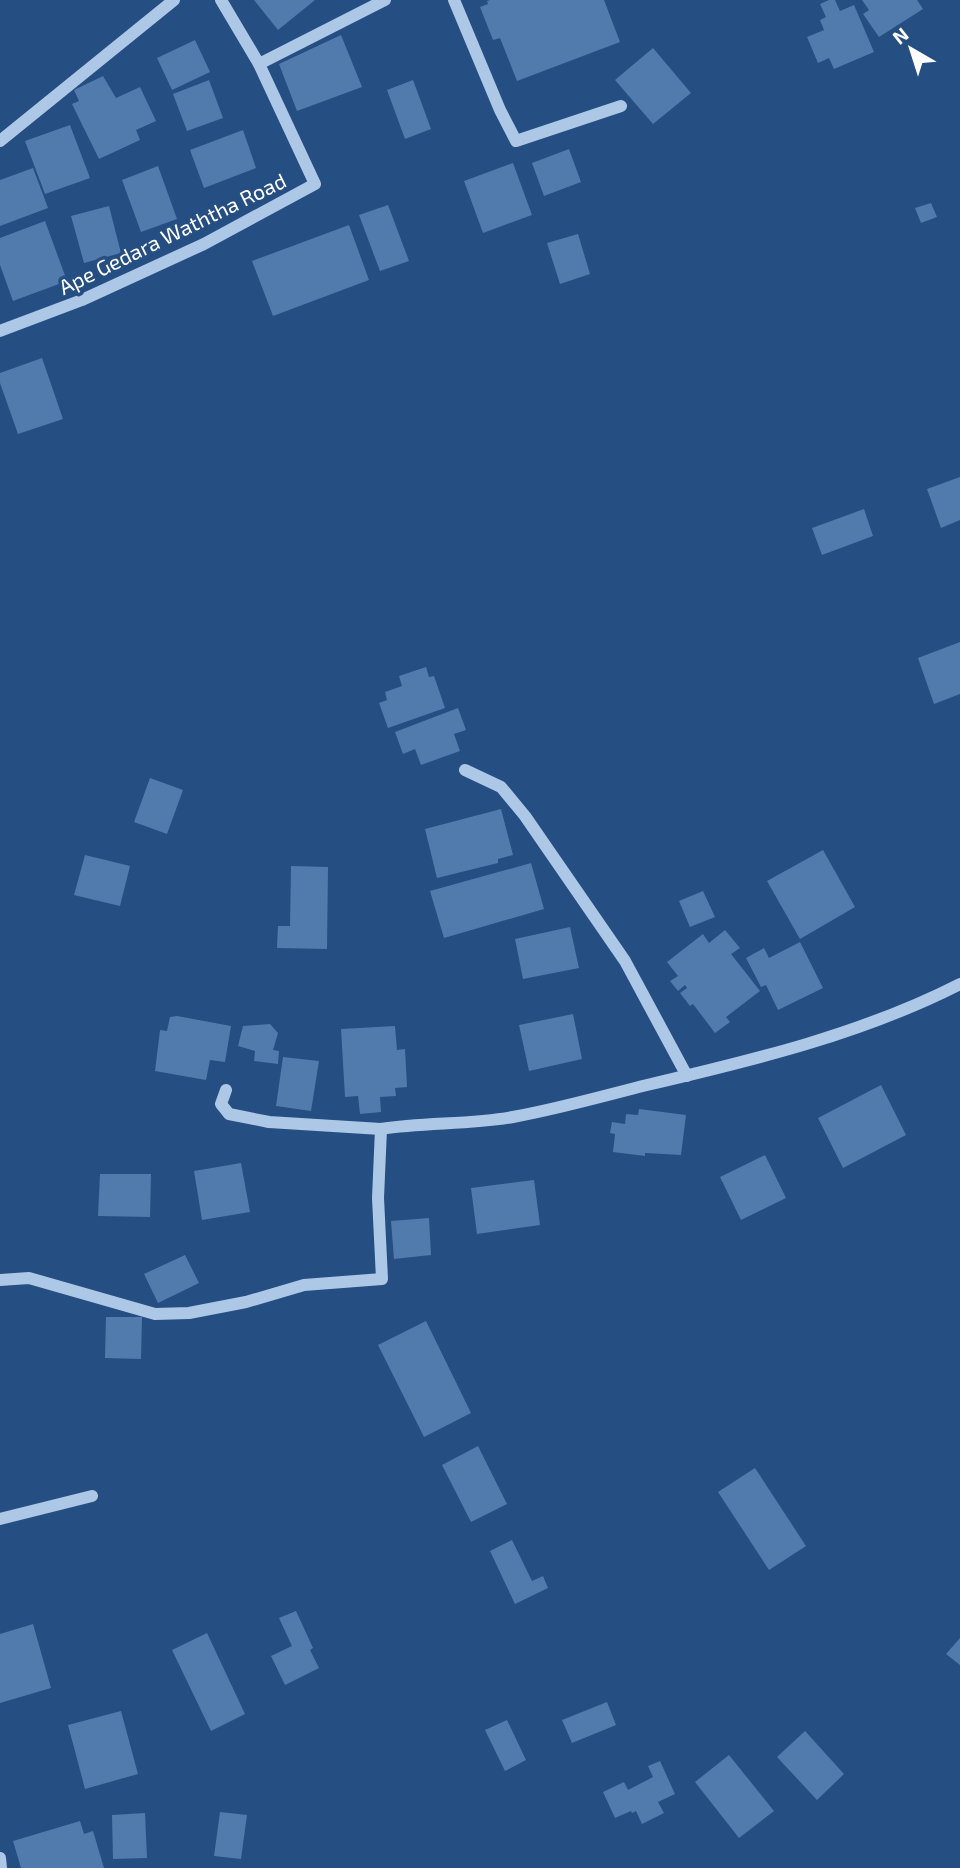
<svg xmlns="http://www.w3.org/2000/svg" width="960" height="1868" viewBox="0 0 960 1868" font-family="'Exo 2',sans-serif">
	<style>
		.building { fill: #517bac }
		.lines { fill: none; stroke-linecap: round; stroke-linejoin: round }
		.minor { stroke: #adc7e7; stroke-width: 12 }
		.labels { text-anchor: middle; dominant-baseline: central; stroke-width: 7; stroke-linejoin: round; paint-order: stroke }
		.street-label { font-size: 21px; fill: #fff; stroke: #254e82 }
	</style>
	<rect width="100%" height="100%" fill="#254e82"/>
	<g class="building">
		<polygon points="254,0 315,0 278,30"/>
		<polygon points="490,0 604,0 620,42 517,81 500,38 493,40 480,7 488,4 487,1"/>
		<polygon points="829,0 835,0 840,11 854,5 874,52 834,69 829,58 818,63 807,37 824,30 820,20 826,17 820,4"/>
		<polygon points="862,0 917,0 923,9 879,37 863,14 869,10"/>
		<polygon points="341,35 362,87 297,111 279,64"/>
		<polygon points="195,40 210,72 172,90 157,58"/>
		<polygon points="653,48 691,93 653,124 615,80"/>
		<polygon points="103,76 116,98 140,87 156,121 136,130 140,140 99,159 72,104 79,101 74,90"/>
		<polygon points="209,80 223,118 187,131 173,94"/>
		<polygon points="413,80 431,129 405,139 387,90"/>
		<polygon points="70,125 90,178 45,194 25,141"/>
		<polygon points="243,130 256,168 204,188 190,150"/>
		<polygon points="569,149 581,182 544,196 532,163"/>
		<polygon points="513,163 532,215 483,233 464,181"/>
		<polygon points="158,166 177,219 141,232 122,180"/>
		<polygon points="33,168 48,208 0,226 0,180"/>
		<polygon points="931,203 937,217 921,223 915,208"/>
		<polygon points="388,205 409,261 380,271 359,215"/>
		<polygon points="109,206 121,253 84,263 71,216"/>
		<polygon points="45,221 67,281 13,301 0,265 0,238"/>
		<polygon points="349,225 369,280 273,316 252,261"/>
		<polygon points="578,234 590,274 560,284 547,243"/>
		<polygon points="42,358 63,419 18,434 0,383 0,373"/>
		<polygon points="960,477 960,520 941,528 927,489"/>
		<polygon points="864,509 873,536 822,555 812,528"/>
		<polygon points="960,642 960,694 934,704 918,658"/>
		<polygon points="426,667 429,677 434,676 445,708 388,728 379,703 387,700 385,692 402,686 399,676"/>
		<polygon points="458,708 466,730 454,734 460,751 421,765 415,749 403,754 395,732"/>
		<polygon points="150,778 183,790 167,834 134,822"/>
		<polygon points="501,809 513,855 498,859 498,863 437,878 425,829"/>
		<polygon points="823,850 855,907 800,939 767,881"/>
		<polygon points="85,855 130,866 120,906 74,895"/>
		<polygon points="531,863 544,909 444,938 430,891"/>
		<polygon points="291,866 328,867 327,949 277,948 278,926 290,926"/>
		<polygon points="703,891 715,917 690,927 679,901"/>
		<polygon points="570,927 579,968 523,979 515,939"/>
		<polygon points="725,930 740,948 731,954 760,991 726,1017 730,1022 715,1033 693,1004 690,1006 680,993 687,988 685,985 678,991 670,981 678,976 667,962 703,934 709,943"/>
		<polygon points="800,942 823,988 778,1010 766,985 761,987 746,958 764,948 769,958"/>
		<polygon points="573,1014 582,1059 529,1071 519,1025"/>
		<polygon points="177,1016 231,1026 225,1062 210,1060 206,1080 155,1071 160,1030 167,1031 170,1017"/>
		<polygon points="270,1024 278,1033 273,1050 279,1051 278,1064 254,1061 255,1051 238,1046 243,1026"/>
		<polygon points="395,1026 397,1050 405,1049 407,1087 395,1088 396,1096 380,1097 381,1112 360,1114 358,1096 345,1097 341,1029"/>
		<polygon points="283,1057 319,1061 311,1111 276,1106"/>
		<polygon points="881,1085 906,1135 843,1168 818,1118"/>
		<polygon points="639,1109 686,1115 681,1155 645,1153 645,1156 613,1152 615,1134 610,1133 612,1122 625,1124 626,1114 638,1115"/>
		<polygon points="765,1155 786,1198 741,1220 720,1177"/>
		<polygon points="241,1163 250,1212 202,1220 194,1171"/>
		<polygon points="100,1174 151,1174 150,1217 98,1216"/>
		<polygon points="534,1180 540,1225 477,1234 471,1188"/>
		<polygon points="429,1218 431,1255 394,1259 391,1221"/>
		<polygon points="185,1255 199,1283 158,1303 144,1274"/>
		<polygon points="106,1317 142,1317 141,1359 105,1358"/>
		<polygon points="426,1321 471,1413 424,1437 378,1345"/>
		<polygon points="478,1446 507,1504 471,1522 442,1465"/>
		<polygon points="755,1468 806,1546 769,1570 718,1492"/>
		<polygon points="512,1540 532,1581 543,1576 548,1588 515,1604 490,1551"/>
		<polygon points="296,1611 313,1648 310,1650 319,1668 285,1685 271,1656 292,1646 279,1618"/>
		<polygon points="33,1624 51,1688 0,1703 0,1634"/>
		<polygon points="207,1633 245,1714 211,1731 172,1650"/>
		<polygon points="960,1638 960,1665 946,1654"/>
		<polygon points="607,1702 616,1725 572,1743 562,1720"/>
		<polygon points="121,1711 138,1774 85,1789 68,1725"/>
		<polygon points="507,1720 526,1760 505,1771 485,1730"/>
		<polygon points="805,1731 844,1774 817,1800 777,1757"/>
		<polygon points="729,1755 774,1811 739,1838 695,1782"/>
		<polygon points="660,1761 675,1794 658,1802 664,1813 642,1824 636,1811 632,1813 631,1811 615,1818 603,1792 624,1782 628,1790 653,1777 648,1766"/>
		<polygon points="220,1812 247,1815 241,1859 214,1856"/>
		<polygon points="145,1813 147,1858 113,1859 112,1815"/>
		<polygon points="80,1821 84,1834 93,1831 104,1868 21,1868 13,1841"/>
	</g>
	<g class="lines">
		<g class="minor">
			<polyline points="454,0 500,110 516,141 621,106"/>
			<polyline points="259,64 385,0"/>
			<polyline points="0,141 174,0"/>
			<polyline points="0,331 82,300 204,244 315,184 259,64 221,0"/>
			<polyline points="465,770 501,787 525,816 625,961 687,1076"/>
			<polyline points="226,1090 221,1104 229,1114 269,1122 381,1129"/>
			<path d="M0,1280l29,-2 126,36 34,-1 57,-11 58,-17 78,-6 -4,-81 3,-69c43,-7 89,-4 132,-12 45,-8 90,-21 134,-32 107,-25 215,-51 313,-101"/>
			<polyline points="0,1519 92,1496"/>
			<polyline points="0,1858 1,1868"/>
		</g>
	</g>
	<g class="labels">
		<g class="street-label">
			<text transform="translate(172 233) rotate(-26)">Ape Gedara Waththa Road</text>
		</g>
	</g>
	<g transform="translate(911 49) rotate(321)" stroke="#254e82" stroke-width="5" paint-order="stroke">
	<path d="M0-5L12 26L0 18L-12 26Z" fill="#ffffff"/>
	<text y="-10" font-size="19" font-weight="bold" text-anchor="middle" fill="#ffffff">N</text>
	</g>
</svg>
